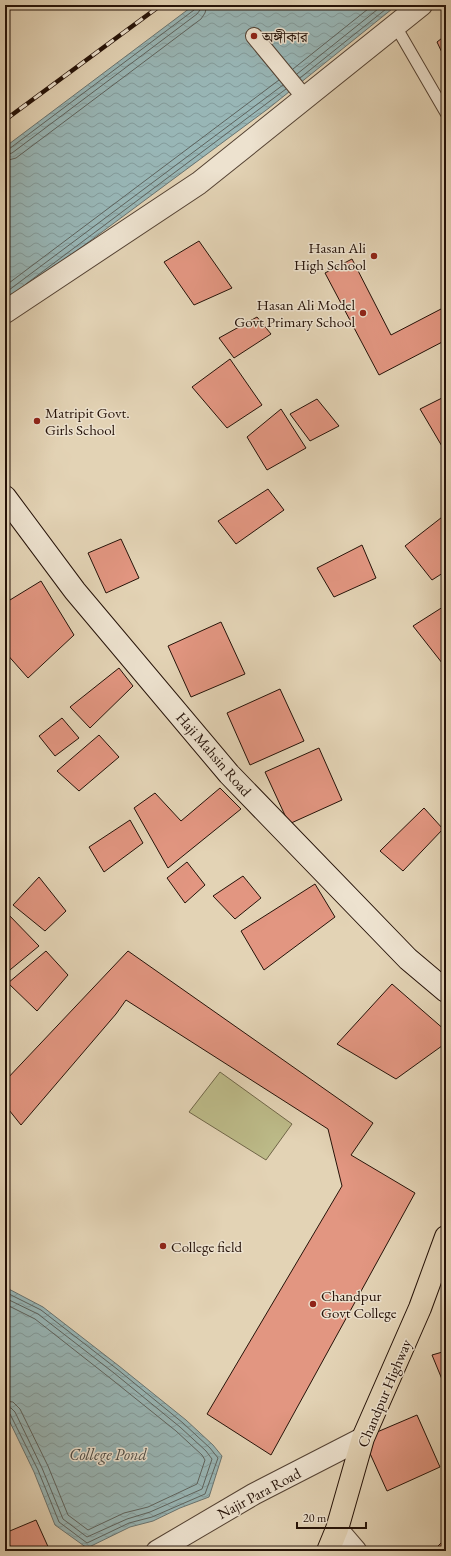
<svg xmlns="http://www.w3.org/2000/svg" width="451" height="1556" viewBox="0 0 451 1556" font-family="'EB Garamond','Noto Serif Bengali',serif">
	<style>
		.pitch { fill: #bcba88; stroke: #706648 }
		.water { fill: url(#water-waves); stroke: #6a7470 }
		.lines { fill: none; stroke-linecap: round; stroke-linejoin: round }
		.shore { stroke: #5e645f; stroke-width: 1 }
		.building { fill: #e29681; stroke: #251208 }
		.service-casing { stroke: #544233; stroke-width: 13 }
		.pedestrian-casing { stroke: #544233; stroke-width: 18 }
		.minor-casing { stroke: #544233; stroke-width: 23 }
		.tertiary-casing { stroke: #544233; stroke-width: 24 }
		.secondary-casing { stroke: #251208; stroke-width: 24 }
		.primary-casing { stroke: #251208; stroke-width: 24 }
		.service { stroke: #ede2cf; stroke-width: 11 }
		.pedestrian { stroke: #ede2cf; stroke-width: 16 }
		.minor { stroke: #ede2cf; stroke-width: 21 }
		.tertiary { stroke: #ede2cf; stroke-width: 22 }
		.secondary { stroke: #ede2cf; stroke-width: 22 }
		.primary { stroke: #e3d3b5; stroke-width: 22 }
		.rail-casing { stroke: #251208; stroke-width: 4.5 }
		.rail { stroke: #ede2cf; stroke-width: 3; stroke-dasharray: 9; stroke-linecap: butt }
		.poi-dot { fill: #8f2418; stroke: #ede2cf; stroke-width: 1.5 }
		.labels { text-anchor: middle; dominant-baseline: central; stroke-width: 3; stroke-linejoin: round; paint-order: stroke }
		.poi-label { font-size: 15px; fill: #251208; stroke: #ede2cf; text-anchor: start }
		.street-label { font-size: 15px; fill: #251208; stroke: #ede2cf }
		.water-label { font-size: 16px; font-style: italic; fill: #4d4b45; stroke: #ede2cf }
	</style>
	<defs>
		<pattern id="water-waves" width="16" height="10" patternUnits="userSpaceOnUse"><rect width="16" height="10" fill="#98b6b6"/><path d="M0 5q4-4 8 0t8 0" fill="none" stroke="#839b9b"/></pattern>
	</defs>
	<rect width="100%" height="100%" fill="#e3d3b5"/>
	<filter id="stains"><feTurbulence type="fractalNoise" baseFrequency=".005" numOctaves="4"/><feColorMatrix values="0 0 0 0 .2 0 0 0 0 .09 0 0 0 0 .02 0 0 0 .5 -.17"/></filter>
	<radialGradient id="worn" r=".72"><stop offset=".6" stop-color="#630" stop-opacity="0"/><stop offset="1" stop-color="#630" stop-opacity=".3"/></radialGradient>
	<polygon class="pitch" points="220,1072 292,1124 266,1160 189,1112"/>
	<g class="water">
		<polygon points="194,5 397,5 269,108 5,304 5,147"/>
		<polygon points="5,1287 43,1307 119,1366 186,1420 213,1445 222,1456 209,1497 180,1508 153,1521 130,1527 87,1548 55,1525 34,1472 5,1412"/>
	</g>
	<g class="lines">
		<g class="shore">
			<polyline points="293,69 373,5"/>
			<polyline points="297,74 383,5"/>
			<polyline points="300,78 391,5"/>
			<polyline points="5,150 9,149 194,10 196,5"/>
			<polyline points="5,155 12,153 197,14 200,10 201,5"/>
			<polyline points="5,161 16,158 201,19 205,13 207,5"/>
			<polyline points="26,284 286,89"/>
			<polyline points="5,286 279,80"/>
			<polyline points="5,293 283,85"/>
			<polyline points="5,1292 41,1310 117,1369 183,1423 210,1448 218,1458 205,1494 152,1517 129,1523 87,1543 59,1522 38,1470 10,1414 5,1412"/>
			<polyline points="5,1298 38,1314 114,1373 180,1427 206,1451 212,1459 202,1489 150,1512 127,1519 87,1537 63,1519 42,1468 15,1412 11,1408 5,1407"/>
			<polyline points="5,1304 35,1319 110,1378 176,1431 202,1455 205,1460 197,1484 148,1507 124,1513 88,1530 68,1515 48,1466 20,1409 13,1402 5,1401"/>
		</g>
	</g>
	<g class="building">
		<polygon points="446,35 446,61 437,42"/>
		<polygon points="199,241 232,288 194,305 164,262"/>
		<polygon points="352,259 391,335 441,309 446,318 446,340 379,375 325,273"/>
		<polygon points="257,317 271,334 234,358 219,338"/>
		<polygon points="230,359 262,405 227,428 192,387"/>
		<polygon points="446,396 446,453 420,409"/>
		<polygon points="317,399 339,426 310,441 290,414"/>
		<polygon points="281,409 306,448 267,470 247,437"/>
		<polygon points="268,489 284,510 236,544 218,521"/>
		<polygon points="446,514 446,571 432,580 405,546"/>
		<polygon points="121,539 139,578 106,593 88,553"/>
		<polygon points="362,545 376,578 334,597 317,568"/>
		<polygon points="41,581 74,635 28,678 5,652 5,603"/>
		<polygon points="446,605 446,668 413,626"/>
		<polygon points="221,622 245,674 191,697 168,646"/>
		<polygon points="119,668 133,686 90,728 70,707"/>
		<polygon points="280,689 304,741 250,765 227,713"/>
		<polygon points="62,718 79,738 55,756 39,736"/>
		<polygon points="99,735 119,757 79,791 57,771"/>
		<polygon points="319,748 342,800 289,824 265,772"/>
		<polygon points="220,788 241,809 168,868 134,808 155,793 181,821"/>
		<polygon points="424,808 443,829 403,871 380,851"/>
		<polygon points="130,820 143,843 104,872 89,847"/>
		<polygon points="187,862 205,885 185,903 167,878"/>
		<polygon points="243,876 261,898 235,919 213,896"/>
		<polygon points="39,877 66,911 45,931 13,905"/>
		<polygon points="315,884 335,917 264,970 241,931"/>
		<polygon points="7,913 39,946 5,974 5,914"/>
		<polygon points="46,951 68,975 37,1011 8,983"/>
		<polygon points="128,951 373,1123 351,1155 415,1193 271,1455 207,1414 342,1186 328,1129 126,1000 116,1014 21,1125 5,1105 5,1081"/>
		<polygon points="392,984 446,1031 446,1043 396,1079 337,1044"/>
		<polygon points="446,1351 446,1389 432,1355"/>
		<polygon points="417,1415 440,1467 387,1491 363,1438"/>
		<polygon points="36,1520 50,1551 12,1551 5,1533"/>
		<polygon points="446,1538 446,1551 434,1551 434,1550"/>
	</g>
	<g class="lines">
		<g class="service-casing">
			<polyline id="service" points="395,25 446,113"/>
		</g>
		<g class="pedestrian-casing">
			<polyline id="pedestrian" points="254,36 305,98"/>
		</g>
		<g class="minor-casing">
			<g id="minor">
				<polyline points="337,1529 356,1551"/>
				<polyline points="157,1551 254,1494 363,1438"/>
			</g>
		</g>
		<g class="tertiary-casing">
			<polyline id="tertiary" points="5,312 199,183 421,5"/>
		</g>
		<g class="secondary-casing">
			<polyline id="secondary" points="5,497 75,591 229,774 408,959 446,991"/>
		</g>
		<g class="primary-casing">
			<polyline id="primary" points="328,1551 337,1529 363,1438 420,1308 446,1237"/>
		</g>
		<use href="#service" class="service"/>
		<use href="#pedestrian" class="pedestrian"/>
		<use href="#minor" class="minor"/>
		<use href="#tertiary" class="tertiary"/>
		<use href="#secondary" class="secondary"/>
		<use href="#primary" class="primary"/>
		<g class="rail-casing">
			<polyline id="rail" points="5,120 161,5"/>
		</g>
		<use href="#rail" class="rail"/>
	</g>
	<g class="poi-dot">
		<circle cx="254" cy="36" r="4"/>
		<circle cx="374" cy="256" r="4"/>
		<circle cx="363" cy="313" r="4"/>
		<circle cx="37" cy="421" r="4"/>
		<circle cx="163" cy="1246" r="4"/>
		<circle cx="313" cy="1304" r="4"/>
	</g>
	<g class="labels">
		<g class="poi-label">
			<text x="262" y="36">অঙ্গীকার</text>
			<text x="366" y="247" text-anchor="end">Hasan Ali<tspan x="366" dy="17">High School</tspan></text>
			<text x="355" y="304" text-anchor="end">Hasan Ali Model<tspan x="355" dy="17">Govt Primary School</tspan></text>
			<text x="45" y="412">Matripit Govt.<tspan x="45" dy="17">Girls School</tspan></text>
			<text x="171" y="1246">College field</text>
			<text x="321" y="1295">Chandpur<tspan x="321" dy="17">Govt College</tspan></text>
		</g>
		<g class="street-label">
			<text transform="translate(214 754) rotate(49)">Haji Mahsin Road</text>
			<text transform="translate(384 1393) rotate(-67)">Chandpur Highway</text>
			<text transform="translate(259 1493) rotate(-28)">Najir Para Road</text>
		</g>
		<g class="water-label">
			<text x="108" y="1454">College Pond</text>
		</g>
	</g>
	<rect width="451" height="1556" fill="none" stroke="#e3d3b5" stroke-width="20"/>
	<rect x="6" y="6" width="439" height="1544" fill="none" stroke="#251208" stroke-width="2"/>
	<rect x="10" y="10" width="431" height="1536" fill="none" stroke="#251208"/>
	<path d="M297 1522v6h69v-6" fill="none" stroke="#251208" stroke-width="2"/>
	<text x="303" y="1522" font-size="12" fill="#251208" stroke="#ede2cf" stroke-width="3" paint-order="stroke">20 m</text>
	<rect width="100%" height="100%" filter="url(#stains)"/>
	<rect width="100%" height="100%" fill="url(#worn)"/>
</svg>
